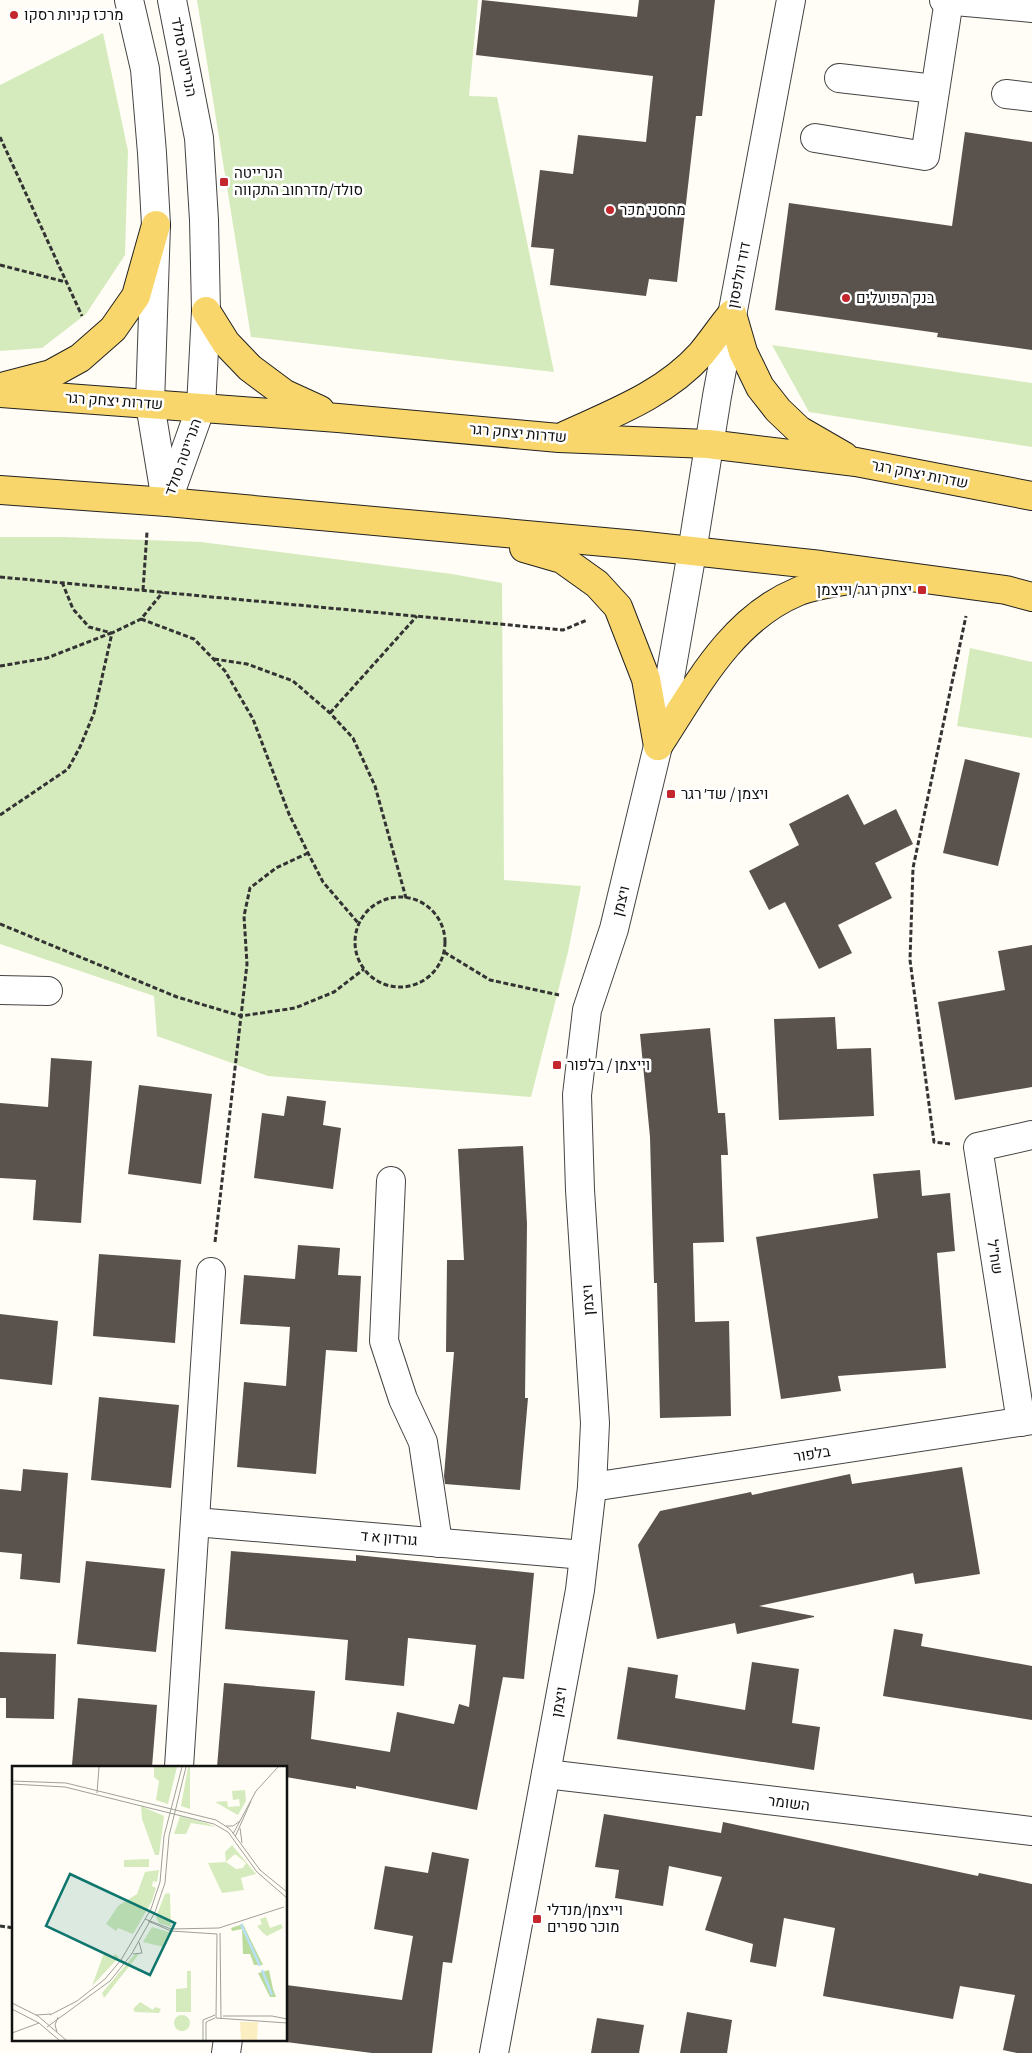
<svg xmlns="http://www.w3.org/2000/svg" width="1032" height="2053" viewBox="0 0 1032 2053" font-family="'Crimson Pro',Heebo,serif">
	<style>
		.green { fill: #d5ebbd }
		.building { fill: #5a524d }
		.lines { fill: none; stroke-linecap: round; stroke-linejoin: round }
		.minor-casing { stroke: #444; stroke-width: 30 }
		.major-casing { stroke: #222; stroke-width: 30 }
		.path { stroke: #333; stroke-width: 3; stroke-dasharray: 5 2.5; stroke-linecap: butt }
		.minor { stroke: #fff; stroke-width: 28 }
		.major { stroke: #f9d66b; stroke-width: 28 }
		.poi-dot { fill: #c4262e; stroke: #fff; stroke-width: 2 }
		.labels { text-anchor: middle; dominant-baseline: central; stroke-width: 5; stroke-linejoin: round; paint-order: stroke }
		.poi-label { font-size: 15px; fill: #111; stroke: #fff; text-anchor: start }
		.street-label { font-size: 15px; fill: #111; stroke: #fff }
		.inset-river { fill: none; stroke: #b9e0f7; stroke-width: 2.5 }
		.inset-road { fill: none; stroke: #a09f9a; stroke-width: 1 }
		.view { fill: #0f766e; fill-opacity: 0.15; stroke: #0f766e; stroke-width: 2.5 }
		.inset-edge { fill: none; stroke: #111; stroke-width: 2.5 }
	</style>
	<rect width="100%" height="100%" fill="#fffdf5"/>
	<g class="green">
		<polygon points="197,0 478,0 469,96 497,97 554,372 251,337"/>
		<polygon points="103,33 128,151 125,255 86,314 42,348 0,351 0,85"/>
		<polygon points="772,345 1032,383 1032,447 809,412"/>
		<polygon points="0,537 64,537 201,542 452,574 502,583 504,880 581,886 568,952 531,1097 268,1076 157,1036 154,996 0,944"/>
		<polygon points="970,648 1032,662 1032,738 957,726"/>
	</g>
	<g class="building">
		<polygon points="482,0 637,17 639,0 715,0 702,116 696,116 677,282 649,279 646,296 550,285 554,249 531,247 540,170 573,174 578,135 646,142 653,76 476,55"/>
		<polygon points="965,132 1032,142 1032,350 937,337 938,333 775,310 789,203 952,226"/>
		<polygon points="965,759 1020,773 998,866 943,853"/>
		<polygon points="848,794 864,825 896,809 913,844 875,863 892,898 838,925 852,953 819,969 785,902 769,910 749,871 799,845 789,824"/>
		<polygon points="1032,945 1032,1087 955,1100 938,1002 1005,990 998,951"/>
		<polygon points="835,1017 837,1049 871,1048 874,1116 779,1120 774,1019"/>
		<polygon points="710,1028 718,1113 725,1113 728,1155 721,1155 724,1242 693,1243 695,1322 729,1321 731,1416 660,1418 657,1283 654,1283 650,1137 640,1034"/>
		<polygon points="51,1058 92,1061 81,1223 33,1220 36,1180 0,1178 0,1103 48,1107"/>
		<polygon points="139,1085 212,1094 201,1184 128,1174"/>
		<polygon points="287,1096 326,1101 323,1125 341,1128 333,1189 254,1178 262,1113 284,1116"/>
		<polygon points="523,1146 527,1224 525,1398 528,1398 520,1490 445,1484 444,1476 454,1352 446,1352 447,1260 464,1260 458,1149"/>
		<polygon points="920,1170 922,1196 950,1193 955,1251 937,1253 946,1368 838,1376 841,1391 781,1399 756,1237 878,1218 873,1174"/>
		<polygon points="298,1245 340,1248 338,1275 361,1276 357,1352 326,1350 316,1474 237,1467 244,1382 286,1386 290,1327 240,1324 244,1275 295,1279"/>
		<polygon points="99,1254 181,1260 175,1343 93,1336"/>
		<polygon points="0,1314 58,1321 52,1385 0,1379"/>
		<polygon points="99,1397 179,1405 171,1488 91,1480"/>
		<polygon points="962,1467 980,1574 915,1584 913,1573 759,1606 814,1616 814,1617 737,1634 735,1623 657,1639 638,1545 660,1511 751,1492 752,1495 850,1474 852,1484"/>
		<polygon points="23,1469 68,1473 60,1583 20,1579 22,1554 0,1552 0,1489 21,1491"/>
		<polygon points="231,1551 356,1561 356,1555 534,1573 524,1679 503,1677 477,1810 356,1786 356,1789 286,1777 286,1767 217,1767 224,1683 315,1691 311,1739 390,1752 397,1712 454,1724 459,1704 469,1707 476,1645 408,1638 404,1686 345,1680 348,1640 225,1629"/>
		<polygon points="86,1561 165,1569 156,1652 77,1644"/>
		<polygon points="894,1629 923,1634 921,1646 1032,1666 1032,1720 883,1696"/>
		<polygon points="0,1652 56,1654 54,1719 6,1718 6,1698 0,1698"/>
		<polygon points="752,1662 799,1669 792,1723 820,1727 814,1770 617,1739 628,1667 678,1675 675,1698 745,1710"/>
		<polygon points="78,1698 157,1705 152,1767 72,1765"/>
		<polygon points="604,1814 721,1833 723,1822 978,1876 979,1873 1032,1884 1032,2053 1017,2053 1003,2050 1015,1995 960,1986 953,2019 823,1996 835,1928 784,1918 776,1967 750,1962 753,1944 705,1930 722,1877 669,1866 663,1906 615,1898 619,1870 595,1867"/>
		<polygon points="432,1852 469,1859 452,1963 443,1962 432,2053 372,2053 286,2042 286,1985 402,2000 413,1936 374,1929 385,1866 428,1873"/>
		<polygon points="687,2012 732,2020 727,2053 680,2053"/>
		<polygon points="597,2018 644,2025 639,2053 591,2053"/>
	</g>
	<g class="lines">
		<g class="minor-casing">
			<g id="minor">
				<polyline points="129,0 145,69 152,153 156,225 150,404 166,501"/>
				<polyline points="944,0 1032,8"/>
				<polyline points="839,78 935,89"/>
				<polyline points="1006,94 1032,97"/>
				<polyline points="815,138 925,156 949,0"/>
				<polyline points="167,502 201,407 206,311 204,220 199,138 172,0"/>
				<polyline points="0,990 48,991"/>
				<polyline points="391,1181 384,1341 403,1399 423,1442 438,1543"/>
				<polyline points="1021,1422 978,1147 1032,1135"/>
				<polyline points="592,1487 1032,1420"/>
				<polyline points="195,1522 584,1555"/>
				<polyline points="179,1767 211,1272"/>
				<polyline points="546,1774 1032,1831"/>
				<polyline points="226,2053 228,2039"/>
				<polyline points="494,2053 580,1590 592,1487 595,1423 580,1190 577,1095 587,1010 614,929 658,746 692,552 717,396 791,0"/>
			</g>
		</g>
		<g class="major-casing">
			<g id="major">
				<polyline points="206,311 226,343 250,368 285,394 320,410"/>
				<polyline points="732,314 743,352 760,387 778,410 799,430 844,456"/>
				<polyline points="5,386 51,374 80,358 113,329 136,296 156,225"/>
				<polyline points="0,393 338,418 559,438 708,444 856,462 1032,496"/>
				<path d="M566,435c48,-22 99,-41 135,-81 11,-13 20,-27 31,-40"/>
				<polyline points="0,490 167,502 637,545 821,565 1006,590 1032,597"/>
				<polyline points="524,548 562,559 597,584 618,607 646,679 658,746"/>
				<path d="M658,746c38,-58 72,-126 139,-154 19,-8 43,-10 64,-14"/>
			</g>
		</g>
		<g class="path">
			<polyline points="0,137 82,316"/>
			<polyline points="0,265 66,282"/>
			<polyline points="0,577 563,630 587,620"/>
			<polyline points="62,582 73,609 89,627 112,633 141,619 163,592"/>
			<polyline points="143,590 147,532"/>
			<polyline points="141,619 194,639 225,671 253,719 289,814 308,853 323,882 359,924"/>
			<polyline points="214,659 247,664 293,681 330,713 353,738 375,786 406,898"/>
			<polyline points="0,666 47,658 111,633"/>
			<polyline points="330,713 417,616"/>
			<polyline points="0,815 68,769 80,747 94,713 112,633"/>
			<circle cx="400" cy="942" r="45"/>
			<polyline points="0,924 177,997 241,1016 295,1008 334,992 364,969"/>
			<polyline points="444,952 490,980 559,995"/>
			<polyline points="950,1144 934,1142 910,960 913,868 966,616"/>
			<polyline points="215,1242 247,964 244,916 250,888 276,868 308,853"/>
			<polyline points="0,1926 14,1928"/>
		</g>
		<use href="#minor" class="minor"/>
		<use href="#major" class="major"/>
	</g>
	<g class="poi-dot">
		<circle cx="14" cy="15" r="5"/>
		<rect x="219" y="177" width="10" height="10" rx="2.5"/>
		<circle cx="610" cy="210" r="5"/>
		<circle cx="846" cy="298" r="5"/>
		<rect x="917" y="585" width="10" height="10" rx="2.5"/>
		<rect x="666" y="789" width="10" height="10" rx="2.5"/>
		<rect x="552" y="1060" width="10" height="10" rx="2.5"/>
		<rect x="532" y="1914" width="10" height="10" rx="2.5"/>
	</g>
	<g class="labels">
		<g class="poi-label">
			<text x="24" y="15">מרכז קניות רסקו</text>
			<text x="234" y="173">הנרייטה<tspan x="234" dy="17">סולד/מדרחוב התקווה</tspan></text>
			<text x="620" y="210">מחסני מכר</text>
			<text x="856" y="298">בנק הפועלים</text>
			<text x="912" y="590" text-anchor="end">יצחק רגר/וייצמן</text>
			<text x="681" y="794">ויצמן / שד׳ רגר</text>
			<text x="567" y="1065">וייצמן / בלפור</text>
			<text x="547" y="1910">וייצמן/מנדלי<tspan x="547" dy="17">מוכר ספרים</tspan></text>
		</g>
		<g class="street-label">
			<text transform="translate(184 57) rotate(79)">הנרייטה סולד</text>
			<text transform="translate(739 275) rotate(-79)">דוד וולפסון</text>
			<text transform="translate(114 401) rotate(4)">שדרות יצחק רגר</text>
			<text transform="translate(518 433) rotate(5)">שדרות יצחק רגר</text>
			<text transform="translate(183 457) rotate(-70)">הנרייטה סולד</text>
			<text transform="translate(920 474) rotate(11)">שדרות יצחק רגר</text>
			<text transform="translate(621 901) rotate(-76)">ויצמן</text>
			<text transform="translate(995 1257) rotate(81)">שח"ל</text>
			<text transform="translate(588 1300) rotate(-94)">ויצמן</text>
			<text transform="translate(812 1454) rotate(-9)">בלפור</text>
			<text transform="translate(389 1538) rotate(5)">גורדון א ד</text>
			<text transform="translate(559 1702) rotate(-80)">ויצמן</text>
			<text transform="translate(789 1803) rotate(7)">השומר</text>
		</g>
	</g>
	<g transform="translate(12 1766)">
		<rect width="275" height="275" fill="#fffdf5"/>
		<path d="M142,1h23l-9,37 -12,-4 3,-19 -5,-4zM176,1h2v42l-9,-3zM233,24l1,11 -8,14 -23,-13 12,-1 1,6 12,-1 -1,-7 -6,1 -1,-9zM129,40l23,10 -5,39h-4l-13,-36zM168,50l26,7 10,4 -25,-4 -5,11h-12zM220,79l24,29 -15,4 3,12 -22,3 -14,-30 18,-1 -1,-10zM223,88l11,9 -3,5 -7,1 -10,-7zM137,93v8h-25v-7zM147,104l-2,12 -4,-1 -1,5 4,2 -4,13 -19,33 -15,-6 -2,3 -10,-7 12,-18 19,-12 8,-22zM157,127l1,2 1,32 -12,-4 -3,-6 9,-23zM254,151l4,11 11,-4 2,4 -16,8 -4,-3 -6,-7 5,-2 -2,-5zM140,161l20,6 -8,14 -21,-5zM92,187l8,6 3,-5 4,3 -27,29zM123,188h4l-35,44 -2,-5zM175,205h4v41h-15v-23l11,-1zM128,236l13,8 2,-3 6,2 -2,4 -24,-1 -2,-3zM162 257a8 8 0 1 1 16 0a8 8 0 1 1-16 0Z" fill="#d5ebbd" fill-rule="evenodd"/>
		<path d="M231,158l20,41h-9l-4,-11h-7l-1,-25 -10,2 -1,-3zM257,204l4,19 3,8h-6l-12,-24z" fill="#b9dc9c"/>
		<path d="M228,256h18l-1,18h-16z" fill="#fbeec1"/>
		<path class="inset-river" d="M229,158l19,42M250,204l10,25"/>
		<path class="inset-road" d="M0,15l54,2 150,37 14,9 30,41 27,22M0,18l53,3 149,37 14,8 29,40 30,26M85,27l2,-26M214,60h7l7,-5M228,62l2,15M221,68l23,-43 22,-24M223,71l16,-36M133,153l26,10 48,-1 65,-21M136,155l23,10 46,3M208,167l1,86M205,168l-1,84 71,5M121,188l9,-1 -3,-11M0,237l26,13 28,24M0,243l27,14 20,17M24,249l15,-1M38,249l27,-14 28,-22 16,-19 30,-51 9,-27 4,-46 18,-69M211,250h49l15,3M35,261l63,-46 21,-26 24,-43 10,-29 4,-47 17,-69M45,266l-2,-7 3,-8M0,267l27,-10M191,274v-20l12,-5M194,274v-18l9,-4"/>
		<path class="view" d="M58,108l105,49 -25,52 -104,-49z"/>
		<rect width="275" height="275" class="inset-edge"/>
	</g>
</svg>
